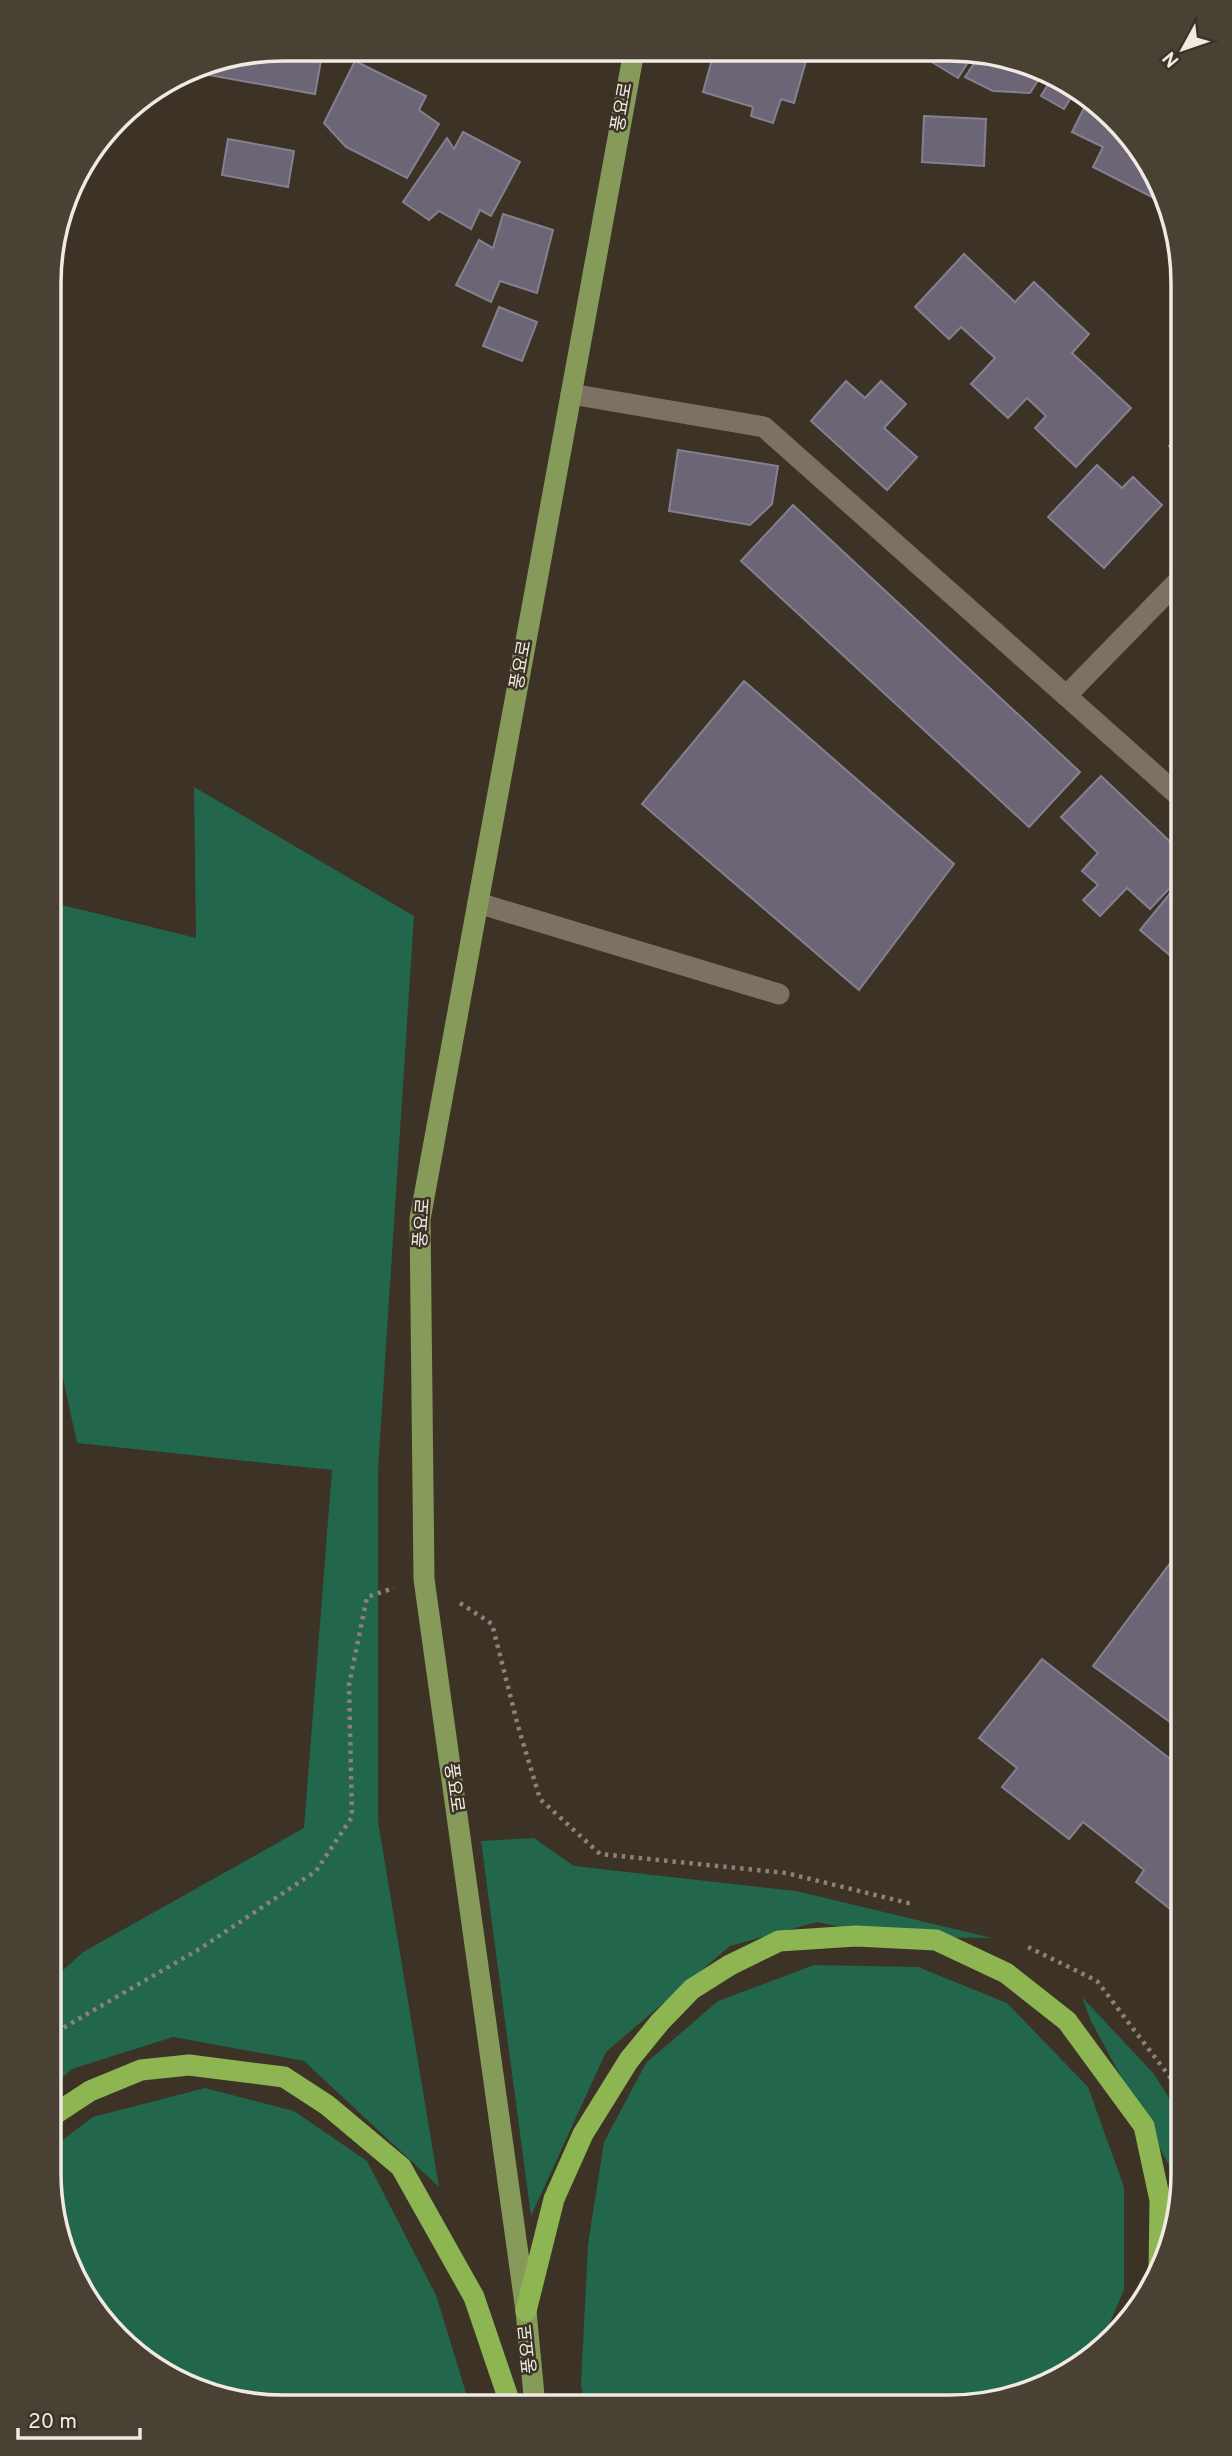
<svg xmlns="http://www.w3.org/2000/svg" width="1232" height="2456" viewBox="0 0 1232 2456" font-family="Overpass,'Noto Sans KR',sans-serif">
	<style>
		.green { fill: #22664b }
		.building { fill: #6b6575; stroke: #858090; stroke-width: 2 }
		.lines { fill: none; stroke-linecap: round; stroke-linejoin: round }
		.path { stroke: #8a8277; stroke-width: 4.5; stroke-dasharray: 3.5 5; stroke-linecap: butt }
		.minor { stroke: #7c7163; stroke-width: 21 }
		.major { stroke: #869a59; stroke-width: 21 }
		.highway { stroke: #8db653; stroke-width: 21 }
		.labels { text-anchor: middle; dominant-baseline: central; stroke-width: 5; stroke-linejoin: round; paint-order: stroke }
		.street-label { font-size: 18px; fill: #f0eae2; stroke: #3c3226 }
		.rim { fill: none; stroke: #f0eae2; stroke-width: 3.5 }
	</style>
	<rect width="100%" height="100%" fill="#3c3226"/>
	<g class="green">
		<polygon points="194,787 414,916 378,1469 378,1821 439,2187 304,2061 173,2037 72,2069 49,2089 49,1983 83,1952 304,1828 332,1470 77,1443 50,1319 50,902 196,938"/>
		<polygon points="534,1838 574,1866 796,1891 992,1938 887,1937 817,1922 730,1946 606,2052 531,2216 481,1841"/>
		<polygon points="814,1965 918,1967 1007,2003 1088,2087 1124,2187 1124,2290 1098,2350 1079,2367 1024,2395 949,2407 584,2406 581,2384 588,2244 604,2142 646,2063 718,2001"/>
		<polygon points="1082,1997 1154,2074 1182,2119 1182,2189 1178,2209 1178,2182 1091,2021"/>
		<polygon points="205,2088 294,2111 367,2161 436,2295 470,2406 252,2405 180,2383 129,2349 61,2248 49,2173 49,2150 93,2117"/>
	</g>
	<g class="building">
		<polygon points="283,49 323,49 315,94 187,71 194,67"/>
		<polygon points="714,52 774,52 806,61 794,103 781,99 773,123 751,116 753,107 703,92"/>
		<polygon points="917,53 967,53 972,56 958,78"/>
		<polygon points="981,53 994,53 1041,76 1030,93 993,91 965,77"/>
		<polygon points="355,61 426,96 419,110 439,124 407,178 346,147 324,123"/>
		<polygon points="1050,81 1074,93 1064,109 1041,96"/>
		<polygon points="1088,100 1104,107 1165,200 1164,203 1093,167 1103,147 1072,132"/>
		<polygon points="924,116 986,119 984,166 922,162"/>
		<polygon points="463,132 520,162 491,216 480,210 471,229 439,211 429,220 403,202 447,138 454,149"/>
		<polygon points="228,139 294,151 288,187 222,175"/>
		<polygon points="503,214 553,230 537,293 500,281 491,302 456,285 479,240 493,248"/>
		<polygon points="964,254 1015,302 1034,282 1089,334 1072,353 1131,408 1076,467 1035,428 1046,416 1027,398 1008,418 971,384 995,358 961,327 949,339 915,307"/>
		<polygon points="499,307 537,322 522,361 483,346"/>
		<polygon points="846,381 865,398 881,381 906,404 884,428 917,457 887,490 811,421"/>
		<polygon points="1183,432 1183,459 1169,446"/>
		<polygon points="678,450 778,466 772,504 750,525 669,511"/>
		<polygon points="1097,465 1122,488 1133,477 1162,505 1104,568 1048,517"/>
		<polygon points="793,505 1080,772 1029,827 741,561"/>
		<polygon points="744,681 954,864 859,990 642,804"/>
		<polygon points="1101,776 1183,854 1183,874 1150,909 1127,888 1100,916 1083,900 1098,885 1082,871 1098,853 1061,817"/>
		<polygon points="1177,885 1183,890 1183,958 1179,963 1140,930"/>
		<polygon points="1183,1546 1183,1714 1174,1725 1093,1666"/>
		<polygon points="1042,1659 1183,1769 1183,1919 1136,1882 1144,1870 1083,1822 1069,1839 1002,1787 1017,1768 979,1738"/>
	</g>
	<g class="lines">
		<g class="path">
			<polyline points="460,1603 492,1624 518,1726 540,1799 600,1854 786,1873 912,1904"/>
			<polyline points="1028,1947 1097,1981 1182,2093"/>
			<polyline points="49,2036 201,1948 316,1871 352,1817 349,1685 367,1597 394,1588"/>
		</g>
		<g class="minor">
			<polyline points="571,394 764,427 1180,797"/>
			<polyline points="1066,696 1183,576"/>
			<polyline points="478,903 779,994"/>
		</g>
		<polyline class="major" points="535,2406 526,2311 424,1579 420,1219 634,51"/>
		<g class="highway">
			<polyline points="49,2118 90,2091 141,2070 189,2065 284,2077 327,2105 401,2167 474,2297 511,2406"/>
			<polyline points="526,2311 554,2199 583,2134 629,2060 660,2022 692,1989 730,1965 779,1941 856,1936 936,1940 1006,1973 1067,2021 1144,2126 1160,2200 1159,2273"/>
		</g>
	</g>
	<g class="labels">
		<g class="street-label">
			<text transform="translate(623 107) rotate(-80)">풍요로</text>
			<text transform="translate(522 665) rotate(-80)">풍요로</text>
			<text transform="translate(423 1223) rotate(-86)">풍요로</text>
			<text transform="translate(453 1788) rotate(82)">풍요로</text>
			<text transform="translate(529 2349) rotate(-96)">풍요로</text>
		</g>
	</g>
	<path d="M0 0H1232V2456H0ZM283 61H949A222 222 0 0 1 1171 283V2173A222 222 0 0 1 949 2395H283A222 222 0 0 1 61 2173V283A222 222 0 0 1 283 61Z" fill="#4a4135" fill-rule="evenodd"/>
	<path class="rim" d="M283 61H949A222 222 0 0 1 1171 283V2173A222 222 0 0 1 949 2395H283A222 222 0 0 1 61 2173V283A222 222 0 0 1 283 61Z"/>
	<g transform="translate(1183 49) rotate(230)" stroke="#3c3226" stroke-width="5" paint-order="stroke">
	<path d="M0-5L12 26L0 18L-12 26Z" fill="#f0eae2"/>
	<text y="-10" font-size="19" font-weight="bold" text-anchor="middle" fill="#f0eae2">N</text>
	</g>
	<path d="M18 2428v10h122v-10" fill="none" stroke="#f0eae2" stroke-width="3.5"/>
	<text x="28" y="2428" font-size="21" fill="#f0eae2" stroke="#3c3226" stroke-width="5" paint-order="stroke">20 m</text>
</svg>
